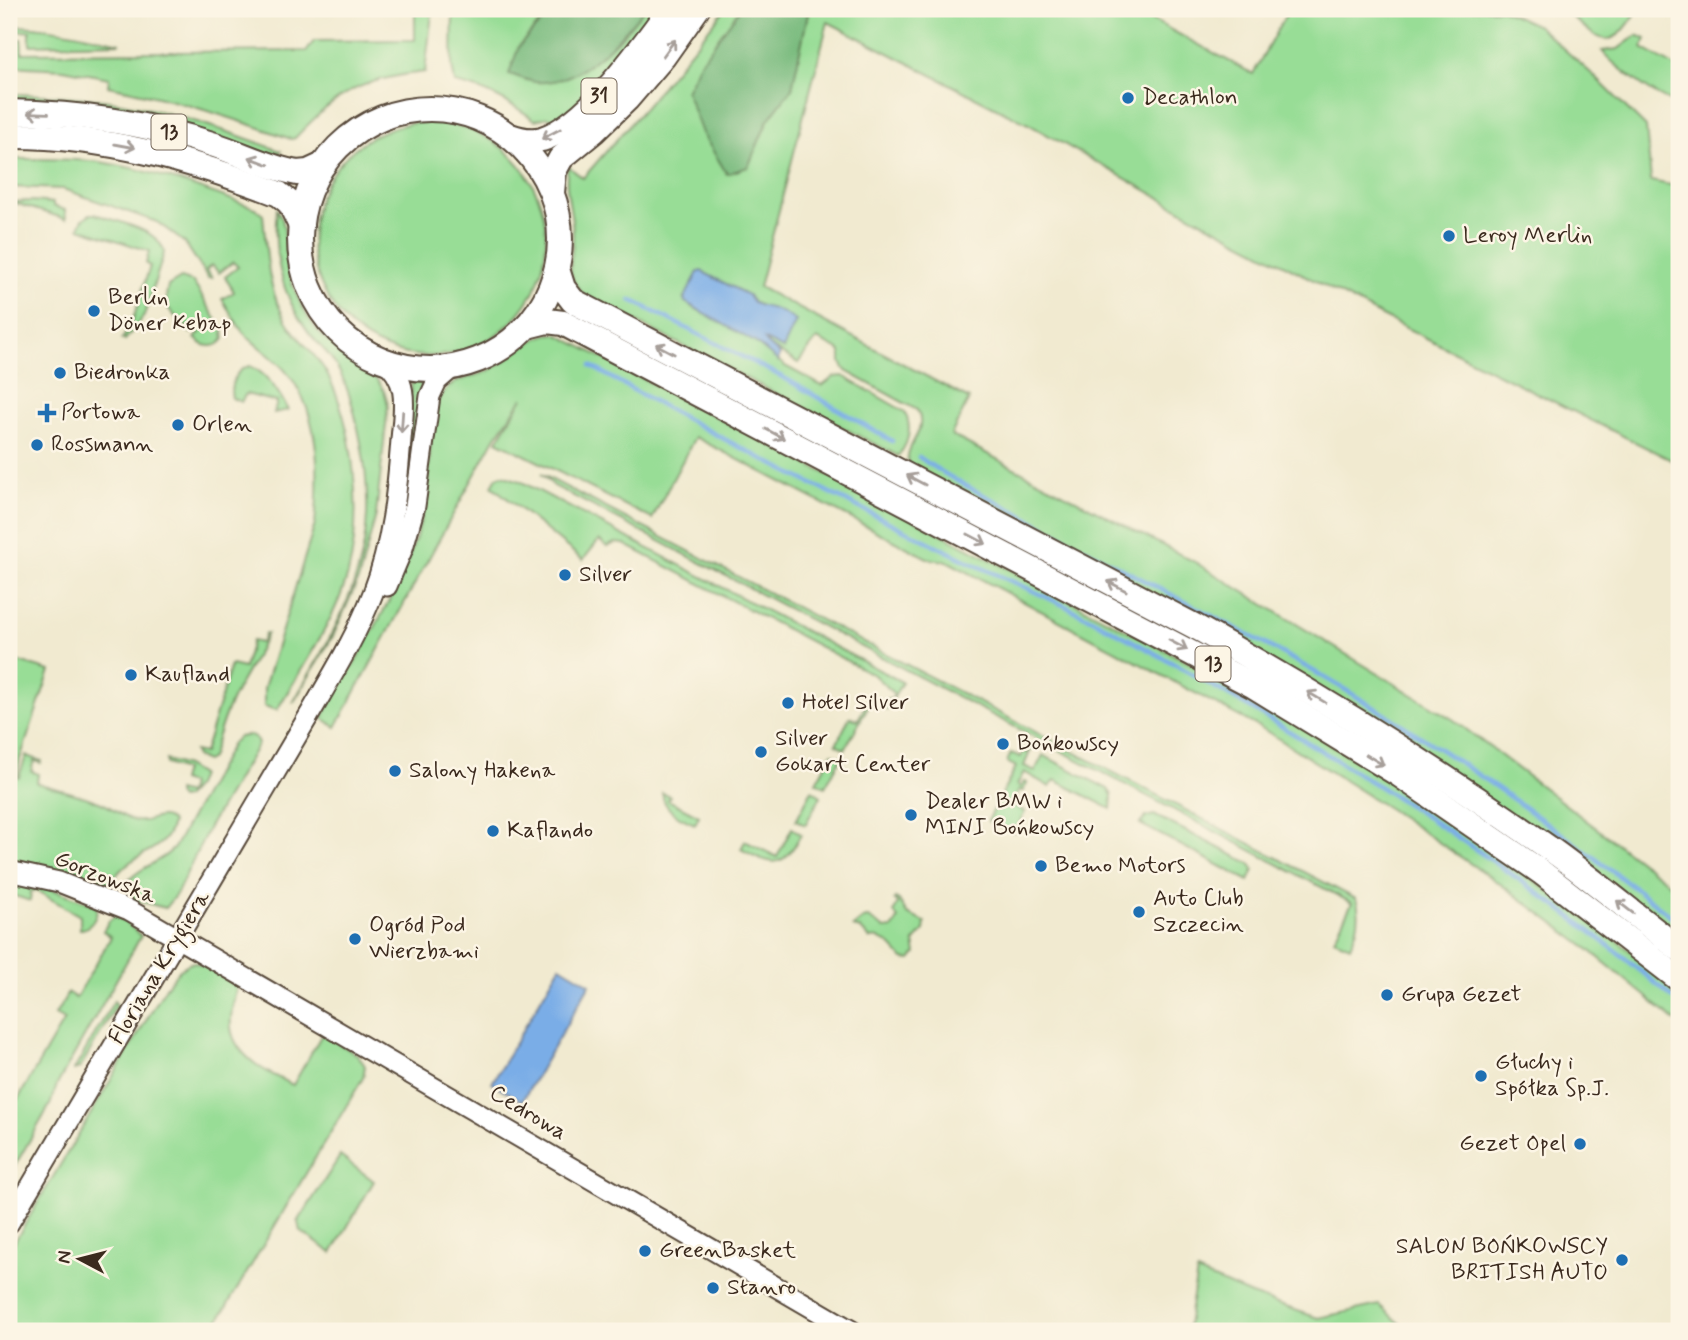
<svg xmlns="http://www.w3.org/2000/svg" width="1688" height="1340" viewBox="0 0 1688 1340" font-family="Mynerve,sans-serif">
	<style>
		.green { fill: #98dd96; stroke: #6a845a; stroke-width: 2 }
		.forest { fill: #7abc7f; stroke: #5a734e; stroke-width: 2 }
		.water { fill: #7aade7; stroke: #5a6c82; stroke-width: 2 }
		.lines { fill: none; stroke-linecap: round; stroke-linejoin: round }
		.stream { stroke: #7aade7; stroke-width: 4.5 }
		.minor-casing { stroke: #564739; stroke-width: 23 }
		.major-casing { stroke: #564739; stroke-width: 28 }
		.minor { stroke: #fff; stroke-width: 19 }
		.major { stroke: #fff; stroke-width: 24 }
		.oneway { stroke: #a79f9a }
		.poi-dot { fill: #1f6fb2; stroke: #fcf5e5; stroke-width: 2.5 }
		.labels { text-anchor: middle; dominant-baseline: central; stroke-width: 5; stroke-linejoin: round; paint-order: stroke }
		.shield { fill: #fcf5e5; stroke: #75675a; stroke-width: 2 }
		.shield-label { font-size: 21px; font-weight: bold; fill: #3b2a1e }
		.poi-label { font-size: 23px; fill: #3b2a1e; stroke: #fcf5e5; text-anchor: start }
		.street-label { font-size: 23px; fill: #3b2a1e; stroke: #fcf5e5 }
	</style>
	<rect width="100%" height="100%" fill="#fcf5e5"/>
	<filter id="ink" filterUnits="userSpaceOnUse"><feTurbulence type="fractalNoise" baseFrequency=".0143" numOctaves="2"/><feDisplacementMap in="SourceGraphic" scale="14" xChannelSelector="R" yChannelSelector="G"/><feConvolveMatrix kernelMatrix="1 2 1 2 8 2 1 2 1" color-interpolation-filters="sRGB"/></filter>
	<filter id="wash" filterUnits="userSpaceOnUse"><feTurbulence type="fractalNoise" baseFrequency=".00686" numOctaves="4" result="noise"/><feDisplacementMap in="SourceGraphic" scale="28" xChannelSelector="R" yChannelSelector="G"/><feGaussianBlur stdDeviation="1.57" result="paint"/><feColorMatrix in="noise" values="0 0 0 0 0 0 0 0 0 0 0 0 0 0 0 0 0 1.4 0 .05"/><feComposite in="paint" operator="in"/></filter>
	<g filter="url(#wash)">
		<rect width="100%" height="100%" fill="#f1ead0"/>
		<g class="green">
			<path d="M415,9h15l2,4 -7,59c-65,7 -86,20 -130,66l-4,1c-60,-22 -120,-41 -183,-53l1,-8 -46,-9 -54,-3v-27h12l1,14 285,-2 7,-10 101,-1z"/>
			<path d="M453,9h88l3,9 -25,28 99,-5 26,-32h10l-28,45 -32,37 -40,31 -5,-5 -14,3c-26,-18 -49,-31 -80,-37l-3,-17z"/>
			<path d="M725,9h15l-40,54 48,104 20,-47 24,-32 17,-79h323l121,65 36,-65h212l37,17 54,48 54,53 5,54 19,4 9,-1v280l-301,-150 -184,-97 -166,-93 -200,-102 -69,265 210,112 -18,36 242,126 261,159 225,171v45l-771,-472c-4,-20 21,-33 9,-54l-71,-39 -5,-8v-12l-24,-12 -19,24 -30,-18 -4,-7 19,11 -19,-42 -14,-6 -66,-3 8,9 37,19 27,17 29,23 37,20 12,-9 9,-1 62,36c7,16 5,30 -7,44l-314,-161c-5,-6 -10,-11 -12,-18 -4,-12 1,-27 1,-39 1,-25 -10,-47 -5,-72l15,12 62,-71z"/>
			<path d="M1563,9h75c-28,50 -41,29 -75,0z"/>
			<path d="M9,26c38,0 73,8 111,17l-90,2v-14l-21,1z"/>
			<path d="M1637,35l9,4 -4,9 37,21v35c-19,-3 -65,-38 -77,-53l16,-2z"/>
			<path d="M9,94c35,1 72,2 107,8 57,10 111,29 165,49l-3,8 -269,-56z"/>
			<circle cx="429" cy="239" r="117"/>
			<path d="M9,159c30,0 61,-1 91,3 53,8 105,28 155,46l8,7c4,38 3,73 24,107 11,18 29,32 39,50 29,53 37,144 22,202 -12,45 -48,96 -71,136l-13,-4v-18l51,-164c5,-51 6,-117 -33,-157 -12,-13 -28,-22 -40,-36 -7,-10 -13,-21 -20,-32l12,-7 -9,-15 13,-10 -5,-5 -14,11 -7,-8 -6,5 6,8h-4l-23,-35 -28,-21 -94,-33 -54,-2z"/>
			<polygon points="32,201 53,203 53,206 65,210 66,219 18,204 10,204 9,207 9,202"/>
			<path d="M277,209c10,15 7,29 9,47 3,26 15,53 31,74 24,29 66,36 71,76l-12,109 -17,63 -26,58 -40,67c54,-94 89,-147 68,-260 -5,-26 -11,-53 -24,-76 -8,-14 -21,-24 -30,-37 -26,-35 -35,-79 -30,-121z"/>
			<path d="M90,214h5c20,7 66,15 69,39l-20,63 -19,24 -3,-1 9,-13 19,-60 -4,-2 3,-13 -70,-23 4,-9z"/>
			<path d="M181,278l12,4 30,48 1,9c-8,11 -21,8 -29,-1l5,-5 -3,-4 -6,4 -2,-2 3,-2 -3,-4 -3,2c-16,-17 -24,-18 -18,-41z"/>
			<path d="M549,334h8l681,354 190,116 190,137 61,50v33l-92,-76 -88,-65 -108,-73 -128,-81 -316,-168 -18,-2 -234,-122 -43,82 -155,-78 26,-43 -28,40 -159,289 -14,-9c38,-67 85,-134 102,-210 7,-35 4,-72 13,-106 4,-7 8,-12 14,-17 11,-7 25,-9 37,-14 21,-10 39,-32 61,-37z"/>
			<path d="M250,366c17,7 30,28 38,44l-14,3 3,-11 -31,-8 -5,8 -9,-4c-3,-14 4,-29 18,-32z"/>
			<polygon points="412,381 422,383 416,454 404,516 398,519"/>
			<path d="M541,474l815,425c6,16 1,33 -6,47l-16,-7 18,-36 -798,-417z"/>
			<polygon points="502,475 520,481 902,682 887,710 878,705 884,700 892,699 894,694 874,675 624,544 615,543 607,547 599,540 583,560 492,486 497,477"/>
			<path d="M265,633h2c-10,26 -27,47 -38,73 -8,16 -12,35 -18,52l-5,3 -10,-4 -2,-6 10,2 27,-88 13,3 8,-27 10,2z"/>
			<path d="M9,659l41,12 -30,88 -3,18h2l7,-21 16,5 -1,2 -7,-2 -3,10 7,3 -1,9c22,7 48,12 69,22 10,5 18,14 30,16 14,3 24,-11 36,1 -4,27 -31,29 -48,45 -8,7 -12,15 -20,22l-95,-25z"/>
			<polygon points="871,694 871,701 845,749 836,744 850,717 858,720"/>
			<path d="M250,735l5,2 3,7 -49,83 -32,66 -12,15 -37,-10 -4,-7c4,-21 36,-27 50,-43l59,-106 6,-5z"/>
			<polygon points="1026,747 1032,749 1030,752 1027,750 1026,752 1029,754 1024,766 1035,771 1043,755 1108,789 1112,795 1111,809 1055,780 1050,787 1024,772 1017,785 1021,787 1024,782 1027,783 1023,791 1019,790 1012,805 1025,812 1014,833 988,821 1016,767 1007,762 1011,753 1021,757"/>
			<polygon points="832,753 841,758 825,787 816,782"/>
			<polygon points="166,760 186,766 200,775 196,786 185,798 180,799 177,795 177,791 188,794 190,784 181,781 184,770 166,764"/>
			<polygon points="812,790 821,796 805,825 796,820"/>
			<path d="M662,793l8,3 -2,4 31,16 -4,8c-15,-6 -31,-13 -33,-31z"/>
			<polygon points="1154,815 1251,864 1254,870 1249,881 1140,824 1146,817"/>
			<path d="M792,828l9,6c-18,35 -26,33 -60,15l4,-8 32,16z"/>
			<path d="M9,881l24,5 2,-3 58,21 4,4c0,9 -6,20 -16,21h-1v-13l-43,-25h-6l-1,10 -21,-7z"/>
			<path d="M895,898l4,2 8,14 18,8 -1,9 -10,11 2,12 -5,6 -8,-1c-9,-11 -18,-23 -33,-20l-9,-10 -8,-2 10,-8 5,-1 17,11 8,-1 5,-9 -4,-7 4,-9 -4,-3z"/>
			<polygon points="115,916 126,922 141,936 57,1085 50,1105 9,1176 9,1097 17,1101 64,1020 55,1015 68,993 76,998 111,937 103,931 109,921"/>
			<path d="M194,962l16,6 27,16c-2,13 -8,31 -6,44 4,29 38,46 62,57l29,-51 36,21 7,11 -2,12 -151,253h-203v-80l157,-264c9,-11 14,-21 28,-25z"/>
			<polygon points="114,1001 117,1005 80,1068 74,1070"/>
			<polygon points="340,1156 374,1181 332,1253 300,1231 298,1222"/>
			<polygon points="1197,1272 1251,1295 1318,1318 1379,1305 1408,1331 1187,1331"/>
		</g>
		<g class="forest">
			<path d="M541,9h103c-25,31 -64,77 -109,73 -8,-1 -18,-6 -26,-8l10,-28 25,-27z"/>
			<polygon points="740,9 809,9 792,88 768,120 748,167 727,174 702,133 686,91 700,63"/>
		</g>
		<g class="water">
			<path d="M701,271l47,24c5,11 11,10 22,13 9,2 19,8 26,13l-13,28 -18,-9 3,5 12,9 -2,7 -22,-18 -71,-41 -1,-3 14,-27z"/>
			<polygon points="560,966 590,984 522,1101 492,1083"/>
		</g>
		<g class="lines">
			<g class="stream">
				<polyline points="631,300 788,380 892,441"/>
				<path d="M591,366c121,70 247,131 372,193 44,21 89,39 132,62 96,50 189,106 280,163 107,67 209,137 304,219"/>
				<path d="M919,457c32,23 70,40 105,59 79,44 159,84 239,127 147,79 284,177 416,279"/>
			</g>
		</g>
	</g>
	<g filter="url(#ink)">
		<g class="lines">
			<g class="minor-casing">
				<g id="minor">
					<polyline points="387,586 403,548 415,506 430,396 437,381 452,368"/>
					<polyline points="9,871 59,882 129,910 852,1331"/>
					<path d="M9,1223l302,-511c22,-38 46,-77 62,-119 19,-49 24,-101 28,-153 2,-29 10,-59 -17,-79"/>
				</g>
			</g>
			<g class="major-casing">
				<g id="major">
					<circle cx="430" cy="239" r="130"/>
					<path d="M9,112c70,1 139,11 206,33 27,9 54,23 82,28l11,-1 15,-7"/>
					<path d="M9,136c95,-1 182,24 270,58l11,9 11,23"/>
					<path d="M510,136c11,4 21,6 32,3 46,-14 100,-92 128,-130"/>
					<polyline points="552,193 554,171 561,158 594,131 627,99 663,57 697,9"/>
					<path d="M557,269l6,19 10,13 623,326c123,68 242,143 357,224 43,31 84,66 126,98"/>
					<polyline points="527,326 547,321 563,323 1254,686 1400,775 1541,872 1679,979"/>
				</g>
			</g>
			<use href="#minor" class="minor"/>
			<use href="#major" class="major"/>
		</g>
		<defs><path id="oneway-shaft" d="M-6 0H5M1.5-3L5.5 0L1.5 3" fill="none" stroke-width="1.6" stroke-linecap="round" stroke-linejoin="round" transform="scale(1.75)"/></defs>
		<g class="oneway">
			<use href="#oneway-shaft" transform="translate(669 48) rotate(-54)"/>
			<use href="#oneway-shaft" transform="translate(38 113) rotate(-178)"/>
			<use href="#oneway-shaft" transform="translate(551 134) rotate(152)"/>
			<use href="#oneway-shaft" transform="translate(125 146) rotate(10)"/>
			<use href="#oneway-shaft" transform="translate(259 161) rotate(-159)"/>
			<use href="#oneway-shaft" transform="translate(665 349) rotate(-152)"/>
			<use href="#oneway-shaft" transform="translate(402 422) rotate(94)"/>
			<use href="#oneway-shaft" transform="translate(775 434) rotate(28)"/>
			<use href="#oneway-shaft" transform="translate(916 480) rotate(-152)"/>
			<use href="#oneway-shaft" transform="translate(977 539) rotate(28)"/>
			<use href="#oneway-shaft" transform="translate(1117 586) rotate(-152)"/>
			<use href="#oneway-shaft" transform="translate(1178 645) rotate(28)"/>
			<use href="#oneway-shaft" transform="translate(1316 697) rotate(-149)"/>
			<use href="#oneway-shaft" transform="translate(1375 760) rotate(31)"/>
			<use href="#oneway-shaft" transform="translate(1625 907) rotate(-142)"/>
		</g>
	</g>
	<g class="poi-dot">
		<circle cx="1128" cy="98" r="7"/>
		<circle cx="1449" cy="236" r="7"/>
		<circle cx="94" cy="311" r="7"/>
		<circle cx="60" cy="373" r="7"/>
		<path d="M43.5 402.5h7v7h7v7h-7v7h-7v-7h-7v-7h7z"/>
		<circle cx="178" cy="425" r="7"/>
		<circle cx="37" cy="445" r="7"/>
		<circle cx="565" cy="575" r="7"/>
		<circle cx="131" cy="675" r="7"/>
		<circle cx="788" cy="703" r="7"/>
		<circle cx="1003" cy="744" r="7"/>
		<circle cx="761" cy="752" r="7"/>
		<circle cx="395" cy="771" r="7"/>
		<circle cx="911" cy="815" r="7"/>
		<circle cx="493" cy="831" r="7"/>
		<circle cx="1041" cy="866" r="7"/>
		<circle cx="1139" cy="912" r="7"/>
		<circle cx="355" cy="939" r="7"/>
		<circle cx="1387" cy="995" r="7"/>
		<circle cx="1481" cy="1076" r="7"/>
		<circle cx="1580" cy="1144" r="7"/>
		<circle cx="645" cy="1251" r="7"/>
		<circle cx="1622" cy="1260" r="7"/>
		<circle cx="713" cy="1288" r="7"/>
	</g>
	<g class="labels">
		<g class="shield">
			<rect x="581.5" y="78.5" width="35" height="35" rx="5"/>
			<rect x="151.5" y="114.5" width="35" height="35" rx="5"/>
			<rect x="1195.5" y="646.5" width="35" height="35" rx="5"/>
		</g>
		<g class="shield-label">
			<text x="599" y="96">31</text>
			<text x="169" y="132">13</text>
			<text x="1213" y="664">13</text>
		</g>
		<g class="poi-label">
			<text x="1142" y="98">Decathlon</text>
			<text x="1463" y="236">Leroy Merlin</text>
			<text x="108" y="298">Berlin<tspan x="108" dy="26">Döner Kebap</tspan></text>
			<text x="74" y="373">Biedronka</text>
			<text x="61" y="413">Portowa</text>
			<text x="192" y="425">Orlen</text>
			<text x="51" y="445">Rossmann</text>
			<text x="579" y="575">Silver</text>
			<text x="145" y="675">Kaufland</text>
			<text x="802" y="703">Hotel Silver</text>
			<text x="775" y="739">Silver<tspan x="775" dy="26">Gokart Center</tspan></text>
			<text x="1017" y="744">Bońkowscy</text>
			<text x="409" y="771">Salony Hakena</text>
			<text x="925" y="802">Dealer BMW i<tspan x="925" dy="26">MINI Bońkowscy</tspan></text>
			<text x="507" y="831">Kaflando</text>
			<text x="1055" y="866">Bemo Motors</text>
			<text x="1153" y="899">Auto Club<tspan x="1153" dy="26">Szczecin</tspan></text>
			<text x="369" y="926">Ogród Pod<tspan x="369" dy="26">Wierzbami</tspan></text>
			<text x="1401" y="995">Grupa Gezet</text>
			<text x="1495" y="1063">Głuchy i<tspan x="1495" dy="26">Spółka Sp.J.</tspan></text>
			<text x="1566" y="1144" text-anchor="end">Gezet Opel</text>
			<text x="1608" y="1247" text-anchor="end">SALON BOŃKOWSCY<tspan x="1608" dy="26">BRITISH AUTO</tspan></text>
			<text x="659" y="1251">GreenBasket</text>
			<text x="727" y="1288">Stanro</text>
		</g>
		<g class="street-label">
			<text transform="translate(105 878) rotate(22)">Gorzowska</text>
			<text transform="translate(160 968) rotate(-59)">Floriana Krygiera</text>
			<text transform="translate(528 1113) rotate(31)">Cedrowa</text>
		</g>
	</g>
	<rect width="1688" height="1340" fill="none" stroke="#fcf5e5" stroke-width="35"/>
	<g transform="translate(80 1259) rotate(277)" stroke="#fcf5e5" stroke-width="5" paint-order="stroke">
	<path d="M0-5L12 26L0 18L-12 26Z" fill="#3b2a1e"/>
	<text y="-10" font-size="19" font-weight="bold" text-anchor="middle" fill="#3b2a1e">N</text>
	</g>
</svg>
